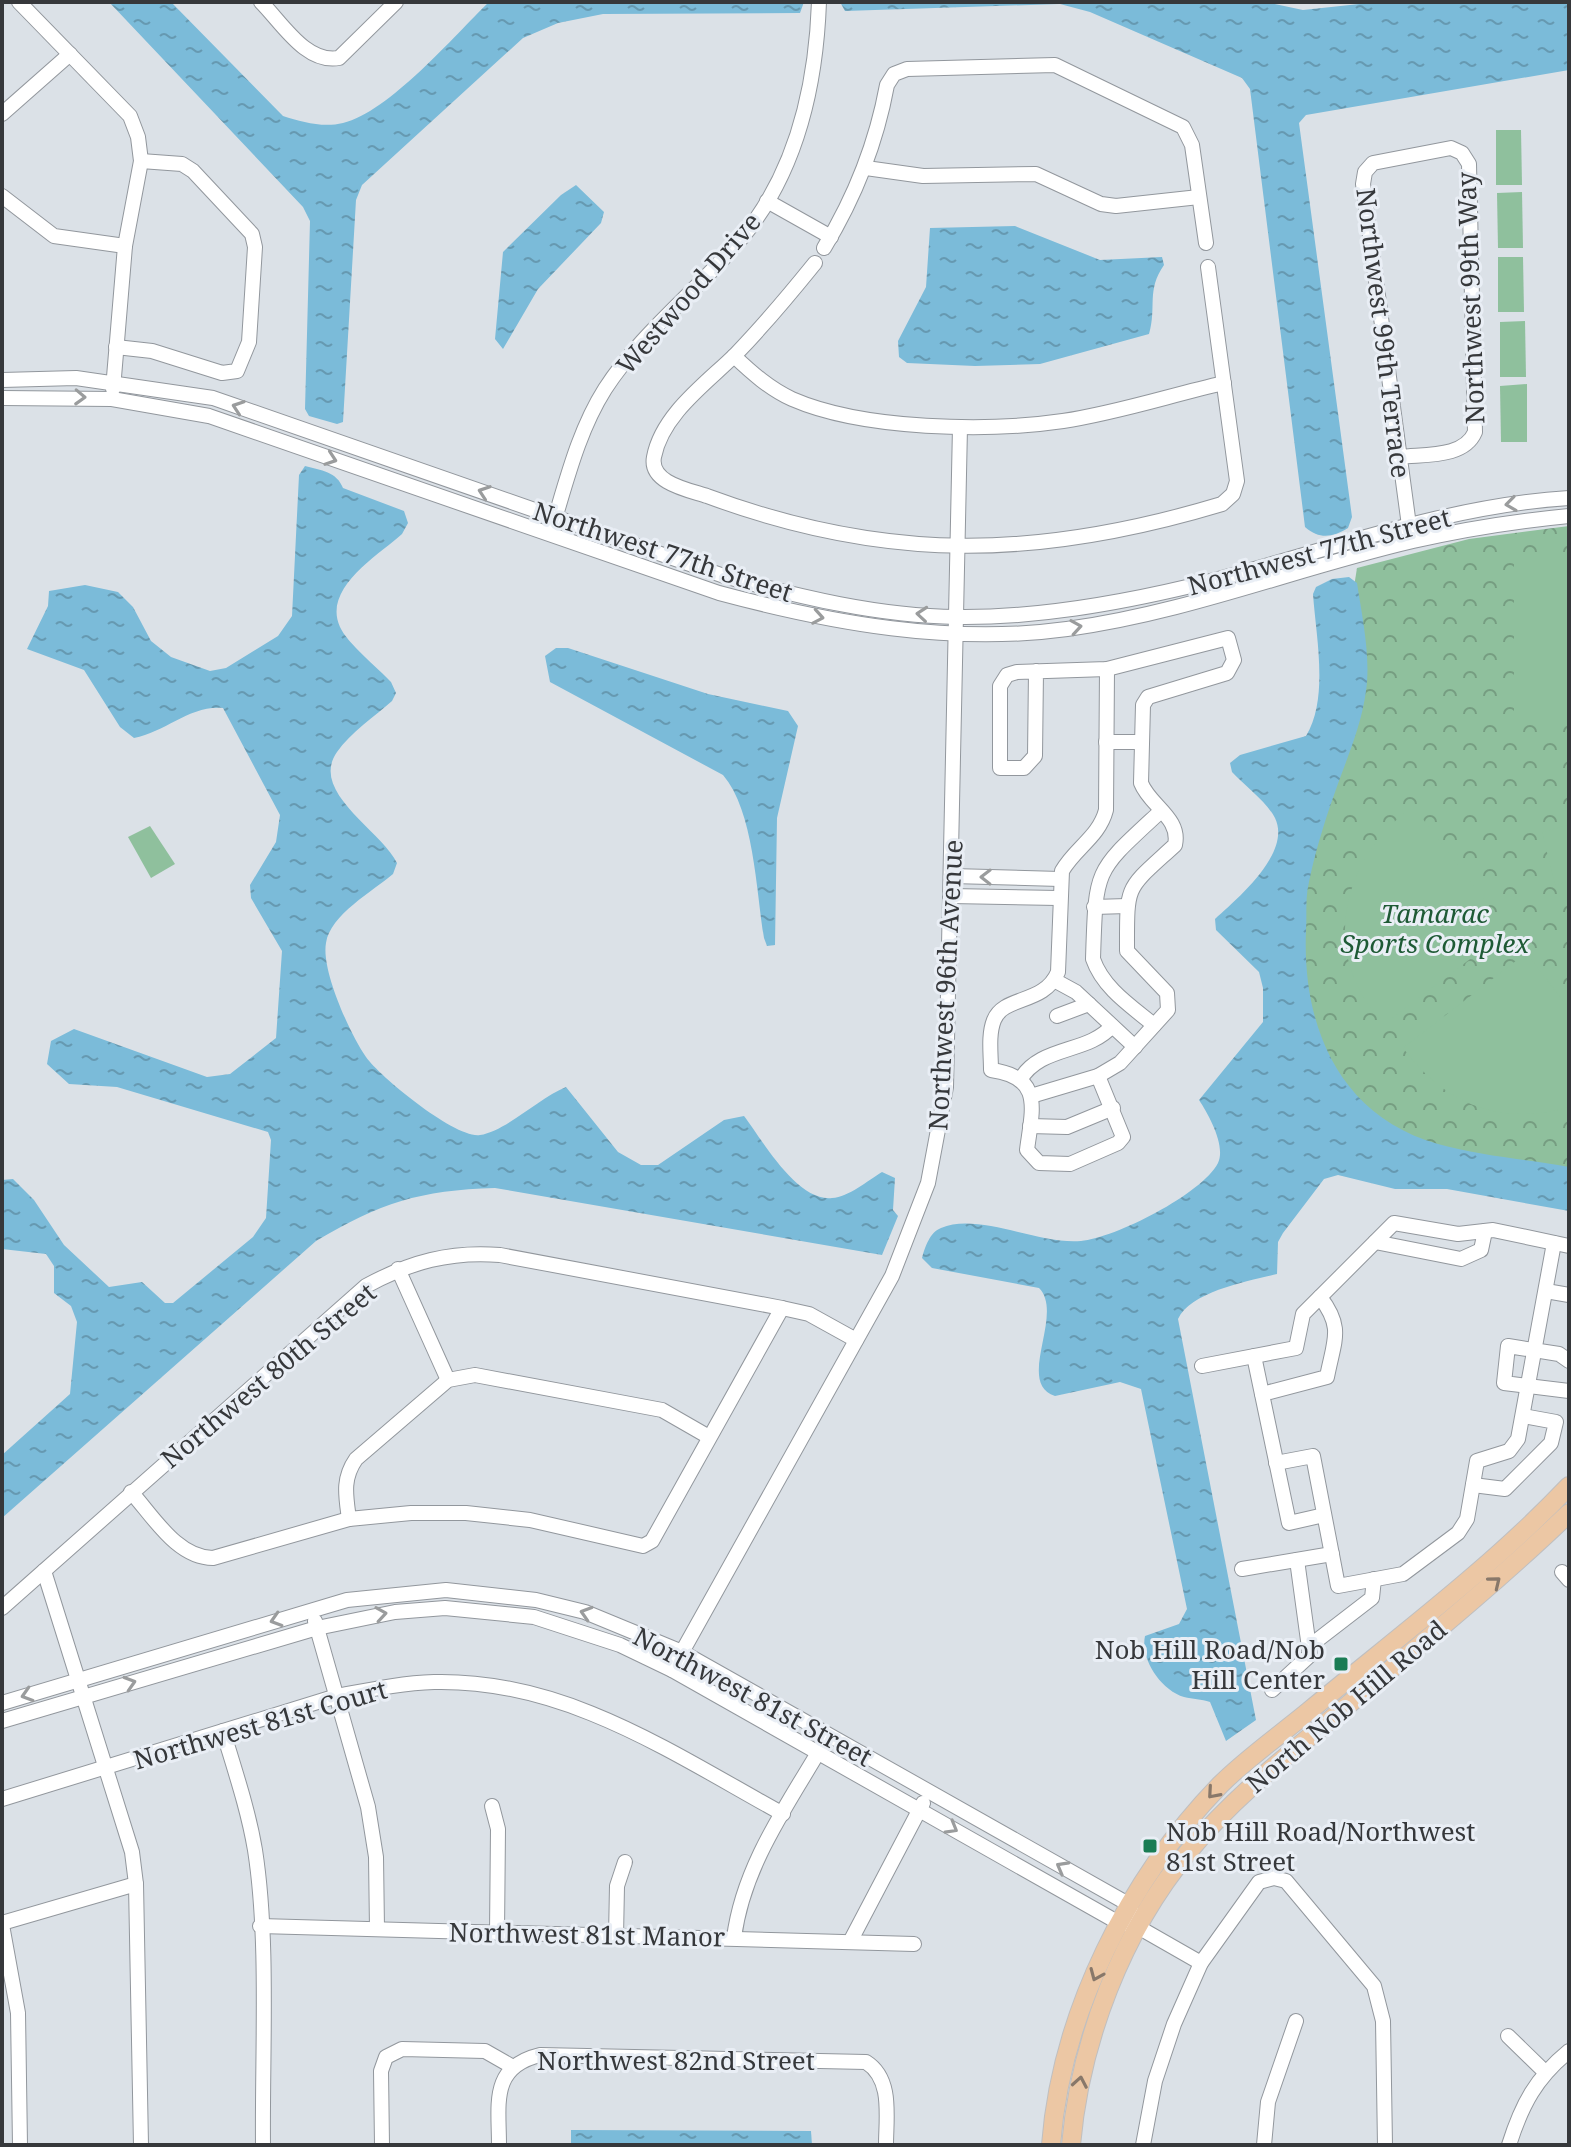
<svg xmlns="http://www.w3.org/2000/svg" width="1571" height="2147" viewBox="0 0 1571 2147" font-family="'Noto Serif',serif">
	<style>
		.forest { fill: url(#forest-crowns) }
		.garden { fill: #8fc09d }
		.water { fill: url(#water-ripples) }
		.lines { fill: none; stroke-linecap: round; stroke-linejoin: round }
		.minor-casing { stroke: #92979d; stroke-width: 16 }
		.major-casing { stroke: #bfbfc0; stroke-width: 20 }
		.minor { stroke: #fff; stroke-width: 14 }
		.major { stroke: #ecc7a4; stroke-width: 18 }
		.oneway { stroke: #9a9c9d }
		.oneway2 { stroke: #88786a }
		.poi-dot { fill: #1a7c54; stroke: #e9eef5; stroke-width: 3 }
		.labels { text-anchor: middle; dominant-baseline: central; stroke-width: 6; stroke-linejoin: round; paint-order: stroke }
		.street-label { font-size: 26px; fill: #36383b; stroke: #e9eef5 }
		.park-label { font-size: 26px; font-style: italic; fill: #1e5a35; stroke: #e9eef5 }
		.poi-label { font-size: 26px; fill: #36383b; stroke: #e9eef5; text-anchor: end }
	</style>
	<defs>
		<pattern id="forest-crowns" width="20" height="18" patternUnits="userSpaceOnUse" patternTransform="scale(2)"><rect width="20" height="18" fill="#8fc09d"/><path d="M2 6a3 3 0 1 1 6 0M12 15a3 3 0 1 1 6 0" fill="none" stroke="#769d81"/></pattern>
		<pattern id="water-ripples" width="26" height="14" patternUnits="userSpaceOnUse" patternTransform="scale(2)"><rect width="26" height="14" fill="#7bbbd9"/><path d="M2 4q2-2 4 0t4 0M15 11q2-2 4 0t4 0" fill="none" stroke="#6699b1"/></pattern>
	</defs>
	<rect width="100%" height="100%" fill="#dbe1e7"/>
	<polygon class="forest" points="1569,526 1569,1171 1433,1146 1382,1123 1346,1094 1311,1028 1298,938 1357,568 1469,539"/>
	<g class="garden">
		<polygon points="1496,130 1521,130 1522,185 1496,185"/>
		<polygon points="1522,192 1523,248 1498,248 1497,193"/>
		<polygon points="1498,257 1523,257 1524,312 1498,312"/>
		<polygon points="1525,321 1526,377 1500,377 1500,322"/>
		<polygon points="1527,384 1527,442 1501,442 1500,386"/>
		<rect x="1514" y="552" width="55" height="171"/>
		<path d="M1413,806l90,118 -1,11 -118,89c-66,-69 -43,-165 29,-218z"/>
		<polygon points="1569,825 1569,881 1555,885 1542,832"/>
		<polygon points="150,826 175,864 151,878 128,837"/>
		<path d="M1521,957l11,3 37,49v98c-69,20 -124,-3 -166,-59z"/>
	</g>
	<g class="water">
		<path d="M109,2h62l112,114c19,6 40,12 60,7 46,-11 111,-87 146,-121h315l-4,11 -197,1 -45,9 -35,15 -161,147 -6,15 -13,222 -6,2 -28,-8 -4,-7 5,-188 -7,-14z"/>
		<path d="M840,2h425l38,8 75,-8h191v68l-263,45 -7,8 53,394 -4,11c-15,9 -28,12 -43,-1l-55,-438 -8,-11 -152,-66 -30,-8 -215,7z"/>
		<polygon points="576,185 604,212 601,223 538,289 503,349 495,339 503,252 561,195"/>
		<path d="M1015,226l85,34 62,-3 2,8c-18,26 -7,41 -15,69l-109,30 -65,2 -68,-3 -8,-6 -1,-16 28,-54 4,-59z"/>
		<path d="M305,466c16,4 32,6 38,22l61,23 4,12 -6,11c-23,21 -80,54 -62,93 7,16 38,41 51,55l5,11 -4,8c-17,15 -42,32 -55,51 -28,40 44,78 60,111l-4,11c-20,17 -63,41 -67,69 -5,27 24,91 40,114 14,20 90,82 114,78 26,-4 59,-37 86,-48l52,65 23,13h17l66,-45 20,-4c19,25 53,86 88,82 17,-1 35,-17 50,-26l13,6 -2,32 5,6 -16,39 -387,-67c-75,2 -115,15 -179,53l-314,277v-63l68,-61 7,-72 -6,-16 -17,-13v-27l-8,-12 -44,-5v-69l11,-1 21,21 30,45 45,42 33,-5 23,21h8l80,-66 13,-19 5,-78 -3,-8 -151,-45 -48,-3 -22,-20 4,-23 23,-12 133,48 23,-3 46,-36 6,-87 -31,-53 -1,-13 26,-43 4,-27 -57,-107c-33,-3 -57,24 -89,30l-14,-11 -36,-57 -57,-21 21,-43 1,-15 36,-6 33,7 15,15 18,34 20,16 39,14 16,-3 52,-32 14,-20 7,-141z"/>
		<path d="M1349,577l8,6c5,33 14,74 9,108 -5,37 -20,69 -32,104 -10,28 -19,58 -25,87 -4,16 -2,33 -3,49 -4,95 33,185 132,213 42,12 88,15 131,23v44l-122,-22h-52l-57,-14 -14,4 -41,54 -5,9 -1,32c-28,7 -86,17 -99,45l78,401 -30,21 -16,-39c-9,-3 -17,-3 -26,-5 -23,-7 -44,-38 -39,-61l34,-12 8,-15 -46,-220 -21,-7 -65,14c-40,-13 10,-82 -16,-108l-107,-20 -10,-10c3,-11 8,-26 19,-30 37,-16 99,17 140,13 34,-3 121,-47 137,-78 8,-17 -9,-48 -19,-63l64,-78v-34l-4,-16 -43,-42 -1,-11c22,-20 77,-66 60,-101 -8,-16 -31,-33 -43,-46l-2,-9 10,-8 66,-19c23,-38 10,-99 7,-142l3,-7 16,-8z"/>
		<path d="M556,648h12l140,46 80,17 10,15 -21,92 -2,127 -8,1 -3,-8c-8,-48 -10,-127 -41,-163l-173,-93 -5,-26z"/>
		<polygon points="571,2130 811,2131 812,2145 571,2145"/>
	</g>
	<g class="lines">
		<g class="minor-casing">
			<g id="minor">
				<polyline points="19,2 130,116 138,137 141,161 125,246 113,389"/>
				<path d="M261,2c21,21 45,62 78,56l57,-56"/>
				<polyline points="2,114 70,54"/>
				<polyline points="866,168 923,176 1036,174 1101,204 1116,206 1199,197"/>
				<polyline points="2,196 54,236 125,246"/>
				<polyline points="767,201 831,237"/>
				<path d="M824,248c31,-51 52,-103 63,-163l7,-11 13,-5 148,-4 128,62 9,18 14,98"/>
				<path d="M815,263c-25,31 -51,62 -79,91 -28,28 -74,60 -82,103 -5,26 35,33 53,39 181,67 332,63 515,8l11,-10 4,-13 -29,-214"/>
				<polyline points="116,347 152,351 222,373 237,371 249,342 255,247 252,234 193,171 182,164 141,161"/>
				<path d="M734,356c18,17 36,33 58,43 71,31 196,33 271,22 54,-8 108,-26 161,-38"/>
				<path d="M2,380l74,-2 137,20 511,178c76,21 154,40 233,41 79,1 158,-13 234,-31 126,-31 248,-80 378,-88"/>
				<path d="M2,398l110,1 97,17 510,177c112,30 232,52 348,36 119,-16 230,-61 346,-88 52,-12 104,-20 156,-25"/>
				<path d="M1400,457c25,-3 64,1 75,-25l-6,-268 -7,-11 -11,-5 -78,15 -8,9 -2,12 47,349"/>
				<path d="M553,525c14,-46 26,-95 52,-136 37,-57 91,-97 135,-149 56,-66 76,-154 79,-238"/>
				<polyline points="1106,742 1142,742"/>
				<polyline points="952,876 1060,879"/>
				<polyline points="951,896 1058,898"/>
				<polyline points="1094,907 1127,906"/>
				<polyline points="1054,980 1076,992 1135,1047"/>
				<polyline points="1057,1016 1089,1004"/>
				<path d="M1154,1025c-23,-19 -51,-37 -61,-66 3,-93 1,-86 68,-148"/>
				<path d="M1098,1076l25,61 -5,6 -48,21 -31,-1 -12,-13c5,-40 17,-73 -36,-80 0,-16 -3,-35 3,-50 10,-25 50,-15 64,-48l4,-101c13,-23 37,-34 44,-61l1,-141"/>
				<path d="M1020,1080c20,-35 68,-26 92,-54"/>
				<path d="M1031,1096l67,-20 22,-13 48,-53 -1,-17 -40,-42c0,-69 -2,-60 48,-106 6,-27 -25,-39 -34,-62l2,-78 5,-8 79,-24 7,-13 -6,-22 -121,31 -90,3 -10,3 -7,11v82h24l11,-12 1,-85"/>
				<polyline points="1030,1126 1067,1127 1113,1108"/>
				<polyline points="1375,1242 1461,1259 1481,1250 1485,1231"/>
				<polyline points="398,1269 448,1380"/>
				<polyline points="1546,1291 1569,1295"/>
				<polyline points="1254,1356 1289,1523 1324,1515"/>
				<polyline points="1569,1361 1559,1354 1508,1346 1504,1383 1569,1391"/>
				<polyline points="1202,1366 1296,1348 1303,1314 1394,1223 1458,1234 1493,1230 1569,1246"/>
				<path d="M1262,1394l65,-17c7,-37 17,-49 -7,-80"/>
				<polyline points="1276,1463 1313,1456 1338,1586 1403,1574 1458,1533 1467,1519 1477,1461 1509,1451 1518,1439 1554,1243"/>
				<polyline points="1473,1485 1505,1489 1551,1443 1556,1422 1523,1416"/>
				<path d="M131,1492c22,24 46,66 82,66l136,-39 62,-6h55l64,7 113,26 9,-5 130,-233"/>
				<path d="M349,1519c-3,-23 -7,-40 7,-60l92,-79 27,-5 187,35 47,27"/>
				<polyline points="1242,1569 1332,1554"/>
				<polyline points="44,1571 132,1852 136,1884 141,2145"/>
				<polyline points="1562,1572 1569,1580"/>
				<path d="M2,1608l364,-322c44,-24 84,-35 134,-31l282,53 27,6 47,26"/>
				<polyline points="315,1621 368,1807 376,1857 377,1929"/>
				<polyline points="1311,1645 1372,1598 1374,1579"/>
				<polyline points="672,1670 892,1276 928,1183 946,1087 960,427"/>
				<polyline points="1272,1690 1310,1655 1297,1560"/>
				<polyline points="2,1703 347,1600 446,1590 536,1600 585,1612 682,1652 1130,1905 1132,1912"/>
				<polyline points="2,1721 317,1628 395,1612 445,1608 534,1617 620,1645 672,1670 1119,1923 1138,1927 1201,1963"/>
				<path d="M223,1731c12,40 25,78 32,119 14,90 7,202 8,295"/>
				<path d="M2,1799l335,-103c32,-6 64,-13 97,-14 131,-3 238,71 349,132"/>
				<polyline points="492,1806 498,1829 497,1932"/>
				<polyline points="2,1923 136,1884"/>
				<polyline points="2,1925 18,2013 20,2145"/>
				<polyline points="260,1926 914,1944"/>
				<polyline points="616,1936 617,1886 625,1862"/>
				<path d="M734,1938c9,-71 52,-131 88,-192"/>
				<polyline points="851,1940 923,1803"/>
				<polyline points="1508,2036 1544,2071"/>
				<polyline points="382,2145 381,2071 386,2057 402,2049 485,2051 513,2067"/>
				<path d="M499,2145c0,-41 -9,-78 41,-90l326,7c27,17 20,55 20,83"/>
				<polyline points="1143,2145 1155,2081 1174,2024 1201,1963 1259,1882 1274,1878 1286,1881 1374,1986 1383,2021 1385,2145"/>
				<polyline points="1264,2145 1268,2102 1296,2021"/>
				<path d="M1509,2145c13,-41 27,-67 60,-94"/>
			</g>
		</g>
		<g class="major-casing">
			<g id="major">
				<path d="M1051,2145c10,-132 78,-266 169,-360 27,-27 60,-50 89,-74 88,-73 181,-142 260,-225"/>
				<path d="M1071,2145c9,-103 51,-214 118,-294 43,-52 95,-93 147,-136 79,-66 159,-131 233,-202"/>
			</g>
		</g>
		<use href="#minor" class="minor"/>
		<use href="#major" class="major"/>
	</g>
	<defs><path id="oneway-chevron" d="M-2-3.5L2.5 0L-2 3.5" fill="none" stroke-width="1.6" stroke-linecap="round" stroke-linejoin="round" transform="scale(2)"/></defs>
	<g class="oneway">
		<use href="#oneway-chevron" transform="translate(80 397) rotate(2)"/>
		<use href="#oneway-chevron" transform="translate(238 407) rotate(-161)"/>
		<use href="#oneway-chevron" transform="translate(331 459) rotate(19)"/>
		<use href="#oneway-chevron" transform="translate(484 492) rotate(-161)"/>
		<use href="#oneway-chevron" transform="translate(1511 504) rotate(172)"/>
		<use href="#oneway-chevron" transform="translate(922 614) rotate(-175)"/>
		<use href="#oneway-chevron" transform="translate(818 617) rotate(10)"/>
		<use href="#oneway-chevron" transform="translate(1076 627) rotate(-9)"/>
		<use href="#oneway-chevron" transform="translate(986 877) rotate(-179)"/>
		<use href="#oneway-chevron" transform="translate(586 1613) rotate(-163)"/>
		<use href="#oneway-chevron" transform="translate(381 1614) rotate(-9)"/>
		<use href="#oneway-chevron" transform="translate(276 1620) rotate(163)"/>
		<use href="#oneway-chevron" transform="translate(130 1683) rotate(-17)"/>
		<use href="#oneway-chevron" transform="translate(27 1695) rotate(163)"/>
		<use href="#oneway-chevron" transform="translate(952 1828) rotate(30)"/>
		<use href="#oneway-chevron" transform="translate(1062 1867) rotate(-151)"/>
	</g>
	<g class="oneway2">
		<use href="#oneway-chevron" transform="translate(1495 1582) rotate(-39)"/>
		<use href="#oneway-chevron" transform="translate(1213 1793) rotate(131)"/>
		<use href="#oneway-chevron" transform="translate(1096 1975) rotate(113)"/>
		<use href="#oneway-chevron" transform="translate(1080 2082) rotate(-80)"/>
	</g>
	<g class="poi-dot">
		<rect x="1333" y="1656" width="16" height="16" rx="4"/>
		<rect x="1142" y="1838" width="16" height="16" rx="4"/>
	</g>
	<g class="labels">
		<g class="street-label">
			<text transform="translate(688 293) rotate(-49)">Westwood Drive</text>
			<text transform="translate(1470 298) rotate(-92)">Northwest 99th Way</text>
			<text transform="translate(1384 333) rotate(83)">Northwest 99th Terrace</text>
			<text transform="translate(663 551) rotate(18)">Northwest 77th Street</text>
			<text transform="translate(1319 551) rotate(-15)">Northwest 77th Street</text>
			<text transform="translate(945 985) rotate(-87)">Northwest 96th Avenue</text>
			<text transform="translate(268 1375) rotate(-40)">Northwest 80th Street</text>
			<text transform="translate(753 1696) rotate(28)">Northwest 81st Street</text>
			<text transform="translate(1346 1706) rotate(-40)">North Nob Hill Road</text>
			<text transform="translate(260 1724) rotate(-16)">Northwest 81st Court</text>
			<text transform="translate(587 1934) rotate(1)">Northwest 81st Manor</text>
			<text x="676" y="2060">Northwest 82nd Street</text>
		</g>
		<g class="park-label">
			<text x="1435" y="913">Tamarac<tspan x="1435" dy="30">Sports Complex</tspan></text>
		</g>
		<g class="poi-label">
			<text x="1325" y="1649">Nob Hill Road/Nob<tspan x="1325" dy="30">Hill Center</tspan></text>
			<text x="1166" y="1831" text-anchor="start">Nob Hill Road/Northwest<tspan x="1166" dy="30">81st Street</tspan></text>
		</g>
	</g>
	<rect width="1571" height="2147" fill="none" stroke="#36383b" stroke-width="8"/>
</svg>
